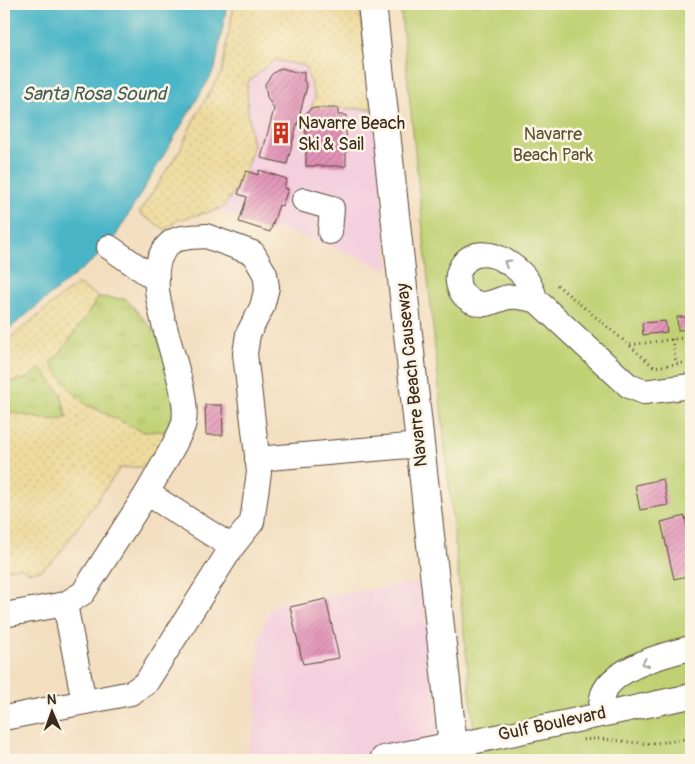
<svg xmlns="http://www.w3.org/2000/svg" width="695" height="764" viewBox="0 0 695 764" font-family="Pangolin,sans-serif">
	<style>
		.built { fill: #f4cfde }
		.grass { fill: url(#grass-tufts); stroke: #7d7e48 }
		.sand { fill: url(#sand-dots); stroke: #94825e }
		.green { fill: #bfd173; stroke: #7d7e48 }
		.water { fill: #4ab5c7; stroke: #427072 }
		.building { fill: url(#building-hatch) }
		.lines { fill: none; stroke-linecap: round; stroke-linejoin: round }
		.minor-casing { stroke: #574536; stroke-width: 26 }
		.major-casing { stroke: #574536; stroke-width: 30 }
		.path { stroke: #574536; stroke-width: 3; stroke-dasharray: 1 4; stroke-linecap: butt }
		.minor { stroke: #fff; stroke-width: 24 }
		.major { stroke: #fff; stroke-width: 28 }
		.oneway { stroke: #a79f9a }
		.labels { text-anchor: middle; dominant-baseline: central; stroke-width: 5; stroke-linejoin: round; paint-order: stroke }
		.poi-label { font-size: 18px; fill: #3b2a1e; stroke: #fcf5e5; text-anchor: start }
		.park-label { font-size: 18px; fill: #5c5433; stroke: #fcf5e5 }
		.street-label { font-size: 18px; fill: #3b2a1e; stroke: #fcf5e5 }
		.water-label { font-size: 19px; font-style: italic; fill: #405b59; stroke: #fcf5e5 }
	</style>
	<defs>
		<pattern id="grass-tufts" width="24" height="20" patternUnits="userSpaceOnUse" patternTransform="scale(1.25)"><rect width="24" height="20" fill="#bfd173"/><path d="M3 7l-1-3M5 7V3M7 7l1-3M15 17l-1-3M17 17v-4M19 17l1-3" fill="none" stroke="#a5b463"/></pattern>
		<pattern id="sand-dots" width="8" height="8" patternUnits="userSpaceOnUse" patternTransform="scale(1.25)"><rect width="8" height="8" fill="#eeda9e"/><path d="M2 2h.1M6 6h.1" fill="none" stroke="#cdbb88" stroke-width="1.8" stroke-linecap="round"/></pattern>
		<pattern id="building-hatch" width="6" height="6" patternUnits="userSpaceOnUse" patternTransform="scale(1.25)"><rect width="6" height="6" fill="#e494b9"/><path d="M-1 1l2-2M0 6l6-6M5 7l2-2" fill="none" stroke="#ba7996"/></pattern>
	</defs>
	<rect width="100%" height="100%" fill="#fcf5e5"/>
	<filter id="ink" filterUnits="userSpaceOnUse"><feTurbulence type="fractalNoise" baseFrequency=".02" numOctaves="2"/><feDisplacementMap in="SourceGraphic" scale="10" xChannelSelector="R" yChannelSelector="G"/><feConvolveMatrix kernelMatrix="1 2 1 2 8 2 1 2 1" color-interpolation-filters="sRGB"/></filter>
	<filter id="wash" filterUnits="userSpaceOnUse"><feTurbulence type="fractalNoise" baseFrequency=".0096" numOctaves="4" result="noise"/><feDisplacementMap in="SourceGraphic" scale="20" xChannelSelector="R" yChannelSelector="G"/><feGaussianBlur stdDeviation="1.12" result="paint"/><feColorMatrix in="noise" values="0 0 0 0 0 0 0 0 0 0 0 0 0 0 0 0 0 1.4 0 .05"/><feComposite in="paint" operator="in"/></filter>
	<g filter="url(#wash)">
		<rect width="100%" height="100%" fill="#f3dec0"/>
		<g class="built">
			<polygon points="274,60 305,66 315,98 312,108 372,109 389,270 318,241 230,215 218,209 223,208 248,112 247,83"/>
			<polygon points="422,581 439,740 338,760 249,760 249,747 255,727 259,641 266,616 273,605"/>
		</g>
		<g class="grass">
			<polygon points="99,297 126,299 156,333 178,401 175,431 143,432 85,404 68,387 50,362 58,356"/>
			<polygon points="41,368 61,394 67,419 53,421 9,412 4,415 4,383 28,378"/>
		</g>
		<g class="sand">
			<polygon points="234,4 360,4 372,109 311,108 315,98 305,66 274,60 247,83 248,112 253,148 242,180 223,208 178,220 166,230 139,213 181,148 193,121 222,71"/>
			<polygon points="77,284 99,297 58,356 50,362 68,387 85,404 143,432 175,431 156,466 120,468 56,558 41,570 29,572 20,567 4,570 4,415 9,412 52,421 67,418 61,394 41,368 28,378 4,383 4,343"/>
		</g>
		<polygon class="green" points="400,4 691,4 691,760 477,760"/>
		<polygon class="water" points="4,4 227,4 215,69 109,247 4,333"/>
		<g id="blocks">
			<g class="building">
				<polygon points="281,68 299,73 304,71 304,81 307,86 287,164 261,158 274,109 267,97 265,84 272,74"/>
				<polygon points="311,108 338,108 338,115 346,115 346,166 306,166 306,114"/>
				<polygon points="259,170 287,179 284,188 288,189 282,206 279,205 270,232 239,222 247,197 238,194 246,171 258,175"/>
				<polygon points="677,317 691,317 691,329 678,330"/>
				<polygon points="665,321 667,332 643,335 642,323"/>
				<polygon points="205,405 222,405 223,435 206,435"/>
				<polygon points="663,479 668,505 640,510 635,485"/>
				<polygon points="685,516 691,546 691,575 674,579 661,522"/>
				<polygon points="326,599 339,658 303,664 290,607"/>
			</g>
		</g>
	</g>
	<g filter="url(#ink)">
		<use href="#blocks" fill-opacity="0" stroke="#574536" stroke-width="1"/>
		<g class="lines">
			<g class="minor-casing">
				<g id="minor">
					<polyline points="304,200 332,208 330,232"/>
					<path d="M206,236l47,17 12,21 2,13 -5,20 -14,27 -3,20 14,118 -7,50 -20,25 -85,-54c8,-15 35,-59 37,-71 8,-46 -53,-143 -15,-178 8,-8 26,-7 37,-8z"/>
					<polyline points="109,247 157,280"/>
					<path d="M536,300c-8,-1 -18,-4 -26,-3 -12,1 -21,10 -33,6 -39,-12 -14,-72 33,-39 15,10 20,19 26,36l93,86 15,6 47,-6"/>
					<polyline points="257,459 420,445"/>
					<polyline points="65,604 84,702"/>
					<polyline points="4,615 65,604 83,593 147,493"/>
					<path d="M600,714c1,-6 1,-14 3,-20 10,-26 63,-40 88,-46"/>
					<polyline points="4,718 131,693 146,683 232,547"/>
					<polyline points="454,760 453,746 691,696"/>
				</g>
			</g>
			<g class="major-casing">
				<polyline id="major" points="372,4 453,746 384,760"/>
			</g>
			<g class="path">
				<polyline points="557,285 629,345 691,337"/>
				<polyline points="672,339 676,364"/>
				<polyline points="630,346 654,367 691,362"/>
				<path d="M583,740c20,-3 37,2 58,3 17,1 33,-2 50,-5"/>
				<polyline points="495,760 508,756"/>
			</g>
			<use href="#minor" class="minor"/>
			<use href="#major" class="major"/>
		</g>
		<defs><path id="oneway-chevron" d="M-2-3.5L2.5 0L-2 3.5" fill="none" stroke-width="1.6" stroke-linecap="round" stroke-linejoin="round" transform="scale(1.25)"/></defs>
		<g class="oneway">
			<use href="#oneway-chevron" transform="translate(507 263) rotate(-148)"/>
			<use href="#oneway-chevron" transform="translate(645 663) rotate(156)"/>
		</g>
	</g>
	<defs>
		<g id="building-bare" transform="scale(1.725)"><path d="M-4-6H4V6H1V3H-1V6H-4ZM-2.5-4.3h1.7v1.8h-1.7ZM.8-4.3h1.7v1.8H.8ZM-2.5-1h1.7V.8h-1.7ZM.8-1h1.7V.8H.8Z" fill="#c8321e" stroke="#fcf5e5" stroke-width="2.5" paint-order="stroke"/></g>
	</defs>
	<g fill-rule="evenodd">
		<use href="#building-bare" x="281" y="133"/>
	</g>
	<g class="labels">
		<g class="poi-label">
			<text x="298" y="123">Navarre Beach<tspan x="298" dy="21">Ski &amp; Sail</tspan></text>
		</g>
		<g class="park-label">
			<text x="553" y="134">Navarre<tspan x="553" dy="21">Beach Park</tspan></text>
		</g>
		<g class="street-label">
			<text transform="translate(412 375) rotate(-96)">Navarre Beach Causeway</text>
			<text transform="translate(552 724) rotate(-12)">Gulf Boulevard</text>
		</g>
		<g class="water-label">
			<text x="94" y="94">Santa Rosa Sound</text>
		</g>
	</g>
	<rect width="695" height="764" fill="none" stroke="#fcf5e5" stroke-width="20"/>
	<g transform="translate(52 712) rotate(358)" stroke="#fcf5e5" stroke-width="4" paint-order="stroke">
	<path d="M0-4L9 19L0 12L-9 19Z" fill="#3b2a1e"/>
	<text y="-8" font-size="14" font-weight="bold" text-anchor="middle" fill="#3b2a1e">N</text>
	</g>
</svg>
